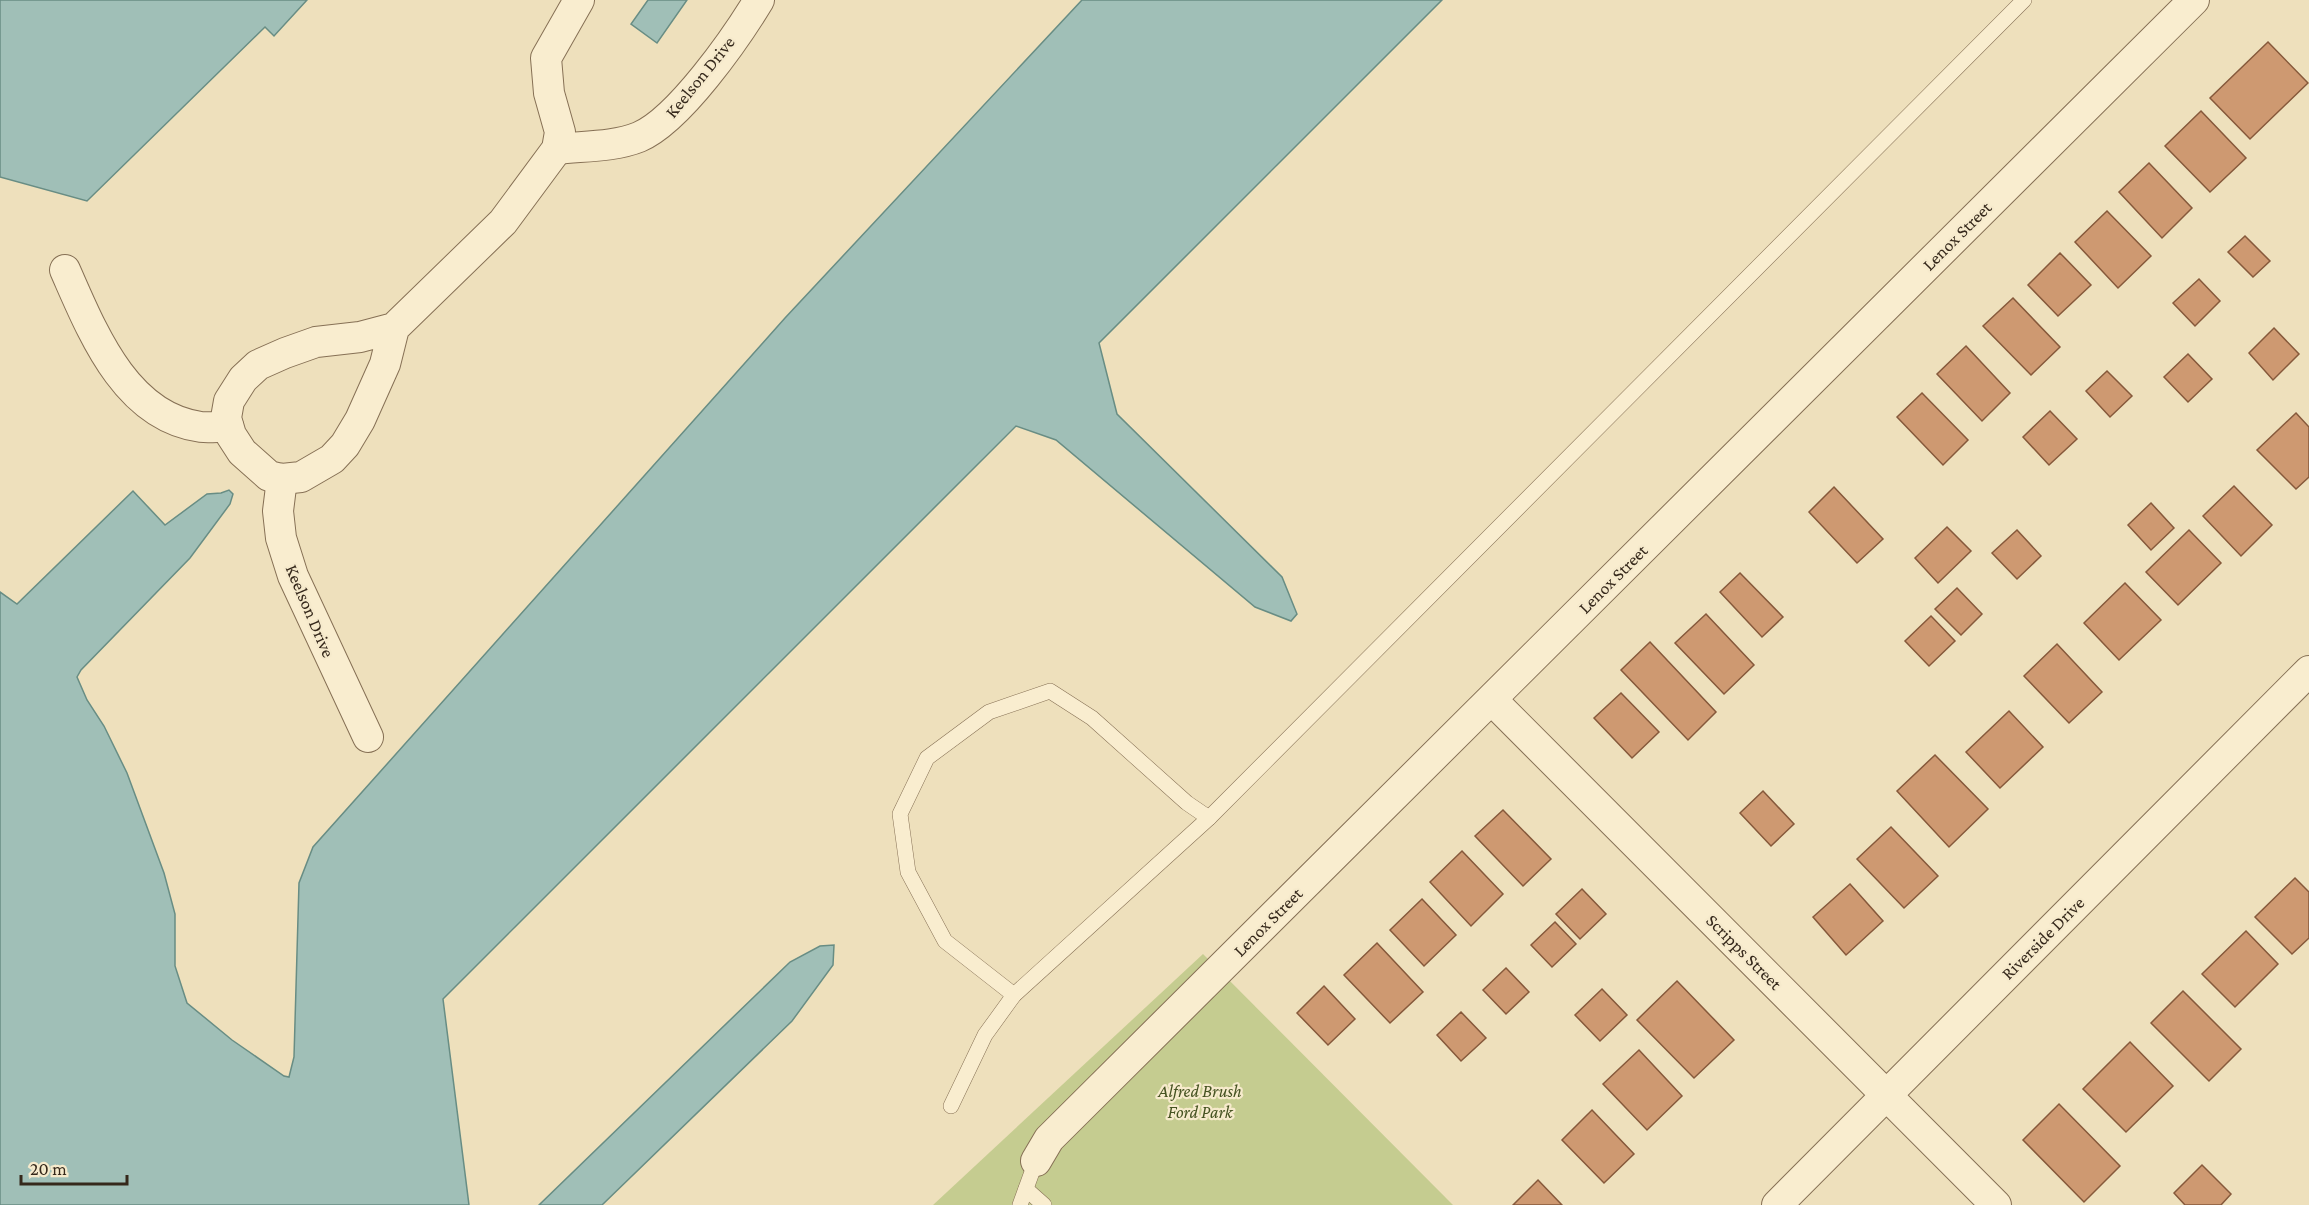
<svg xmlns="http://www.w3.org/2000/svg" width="2309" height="1205" viewBox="0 0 2309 1205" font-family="'Crimson Pro',serif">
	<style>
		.green { fill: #c5cc90 }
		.water { fill: #a0bfb7; stroke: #688d84; stroke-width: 1.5 }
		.building { fill: #ce9971; stroke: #86593b; stroke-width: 1.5 }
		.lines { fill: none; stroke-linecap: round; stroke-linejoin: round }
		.service-casing { stroke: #867055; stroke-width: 16 }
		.minor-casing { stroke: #867055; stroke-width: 32 }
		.service { stroke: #f9edcf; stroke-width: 15 }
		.minor { stroke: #f9edcf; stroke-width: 30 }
		.labels { text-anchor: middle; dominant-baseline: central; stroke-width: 4.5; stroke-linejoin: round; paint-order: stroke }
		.street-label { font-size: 18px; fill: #35281b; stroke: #f6eacc }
		.park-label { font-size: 18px; font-style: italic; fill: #455221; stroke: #f6eacc }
	</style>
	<rect width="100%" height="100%" fill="#eee0bc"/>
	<polygon class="green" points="1203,954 1453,1205 933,1205"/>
	<g class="water">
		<polygon points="0,0 307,0 274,36 265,27 87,201 0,177"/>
		<polygon points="648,0 687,0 657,43 631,24"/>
		<polygon points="1082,0 1442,0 1099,343 1117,414 1282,577 1297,614 1291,621 1255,607 1056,440 1016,426 443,999 469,1205 0,1205 0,592 17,604 133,491 165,525 207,494 221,493 229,490 233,494 230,504 190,558 81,670 77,677 87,700 104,726 127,773 164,873 175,914 175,966 187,1003 232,1040 284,1076 289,1077 294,1057 299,883 313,847 785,318"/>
		<polygon points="834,945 833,965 792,1021 602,1205 539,1205 790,962 820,946"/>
	</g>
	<g class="building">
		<polygon points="2268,42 2308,83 2250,139 2210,98"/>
		<polygon points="2201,111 2246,158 2210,192 2165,146"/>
		<polygon points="2149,163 2192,208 2162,238 2119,192"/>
		<polygon points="2107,211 2151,256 2118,288 2075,242"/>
		<polygon points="2245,236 2270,261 2253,277 2228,252"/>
		<polygon points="2060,253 2091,285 2058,316 2028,285"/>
		<polygon points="2199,279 2220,301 2195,326 2173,303"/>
		<polygon points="2013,298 2060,347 2031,375 1983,326"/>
		<polygon points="2274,328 2299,354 2273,380 2249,353"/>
		<polygon points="1966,346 2010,393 1982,421 1937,374"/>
		<polygon points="2188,354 2212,379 2188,402 2164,377"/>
		<polygon points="2107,371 2132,396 2110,417 2086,391"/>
		<polygon points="1922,393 1968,440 1943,465 1897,417"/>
		<polygon points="2050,411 2077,439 2049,465 2023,437"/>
		<polygon points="2296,413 2309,427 2309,477 2296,489 2257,450"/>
		<polygon points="2234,486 2272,525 2241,556 2203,516"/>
		<polygon points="1834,487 1883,539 1857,563 1809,512"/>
		<polygon points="2151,503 2174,528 2151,550 2128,525"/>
		<polygon points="1947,527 1971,551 1938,583 1915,558"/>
		<polygon points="2017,530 2041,556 2017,579 1992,553"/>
		<polygon points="2189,530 2221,563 2178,605 2146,572"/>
		<polygon points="1740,573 1783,617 1762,637 1720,592"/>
		<polygon points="2125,583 2161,620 2119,660 2084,623"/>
		<polygon points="1957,588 1982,614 1961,635 1935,609"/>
		<polygon points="1706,614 1754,665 1724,694 1675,643"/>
		<polygon points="1931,616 1955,641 1929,666 1905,641"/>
		<polygon points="1650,642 1716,712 1688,740 1621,670"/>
		<polygon points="2057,644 2102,692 2069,723 2024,676"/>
		<polygon points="1621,693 1659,732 1632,758 1594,718"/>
		<polygon points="2009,711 2043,747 2000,788 1966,752"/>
		<polygon points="1935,755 1988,809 1949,847 1897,791"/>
		<polygon points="1763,791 1794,824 1771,846 1740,813"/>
		<polygon points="1503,810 1551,859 1523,886 1475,836"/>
		<polygon points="1891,827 1938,876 1904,908 1857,859"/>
		<polygon points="1462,851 1503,894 1471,926 1430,882"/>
		<polygon points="2295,878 2309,892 2309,938 2292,954 2255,917"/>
		<polygon points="1850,884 1883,921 1846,955 1813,917"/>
		<polygon points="1582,889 1606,914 1580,939 1556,914"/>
		<polygon points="1422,899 1456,935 1424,966 1390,930"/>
		<polygon points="1555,922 1576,944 1552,967 1531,945"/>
		<polygon points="2246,931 2278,964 2235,1007 2202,974"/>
		<polygon points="1377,943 1423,992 1390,1023 1344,975"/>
		<polygon points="1506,968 1529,992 1506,1014 1483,990"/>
		<polygon points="1677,981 1734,1040 1694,1078 1637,1020"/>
		<polygon points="1324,986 1355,1019 1328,1045 1297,1013"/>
		<polygon points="1602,989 1627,1015 1600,1041 1575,1015"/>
		<polygon points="2183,991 2241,1049 2209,1081 2151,1023"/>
		<polygon points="1461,1012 1486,1038 1461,1061 1437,1035"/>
		<polygon points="2130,1042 2173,1086 2126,1132 2083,1089"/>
		<polygon points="1639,1050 1682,1096 1647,1130 1603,1084"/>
		<polygon points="2059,1104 2120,1166 2084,1202 2023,1140"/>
		<polygon points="1592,1110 1634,1154 1604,1183 1562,1140"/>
		<polygon points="2202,1165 2231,1194 2221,1205 2185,1205 2174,1193"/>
		<polygon points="1538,1180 1562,1205 1513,1205"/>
	</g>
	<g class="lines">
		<g class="service-casing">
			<g id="service">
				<polyline points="1014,995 945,941 908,872 900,814 927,758 989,712 1050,691 1092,718 1187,803 1209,818"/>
				<polyline points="951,1106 985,1035 1014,995 1209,818 2024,0"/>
				<polyline points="1026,1189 1044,1205"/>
				<polyline points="1020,1205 1036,1161"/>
			</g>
		</g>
		<g class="minor-casing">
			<g id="minor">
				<path d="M557,149c27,-3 57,-2 82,-12 40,-17 97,-99 120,-137"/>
				<path d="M65,270c27,61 60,147 136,157 9,1 18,0 27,-1"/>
				<polyline points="394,328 385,364 360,420 345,445 332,459 301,477 282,479 269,476 242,452 231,435 226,418 229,401 243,379 258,365 285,353 316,342 360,337 394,328 503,222 557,149 560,132 549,93 546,58 579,0"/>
				<polyline points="282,479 278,511 281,538 293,576 368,737"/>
				<polyline points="1492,700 1996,1205"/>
				<polyline points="1036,1161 1049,1139 2194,0"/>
				<polyline points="1777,1205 2309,671"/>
			</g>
		</g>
		<use href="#service" class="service"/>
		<use href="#minor" class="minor"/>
	</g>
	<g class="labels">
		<g class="street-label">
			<text transform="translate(700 77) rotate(-51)">Keelson Drive</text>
			<text transform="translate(1957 236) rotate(-45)">Lenox Street</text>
			<text transform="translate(1613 579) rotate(-45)">Lenox Street</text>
			<text transform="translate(310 611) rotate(67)">Keelson Drive</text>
			<text transform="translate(1268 922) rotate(-45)">Lenox Street</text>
			<text transform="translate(2043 938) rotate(-45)">Riverside Drive</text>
			<text transform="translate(1744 952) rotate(45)">Scripps Street</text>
		</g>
		<g class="park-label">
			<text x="1200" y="1091">Alfred Brush<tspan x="1200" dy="21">Ford Park</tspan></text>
		</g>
	</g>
	<path d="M21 1175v9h106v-9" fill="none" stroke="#35281b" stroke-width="3"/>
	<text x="30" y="1175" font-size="18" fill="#35281b" stroke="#f6eacc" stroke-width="4.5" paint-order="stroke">20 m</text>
</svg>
